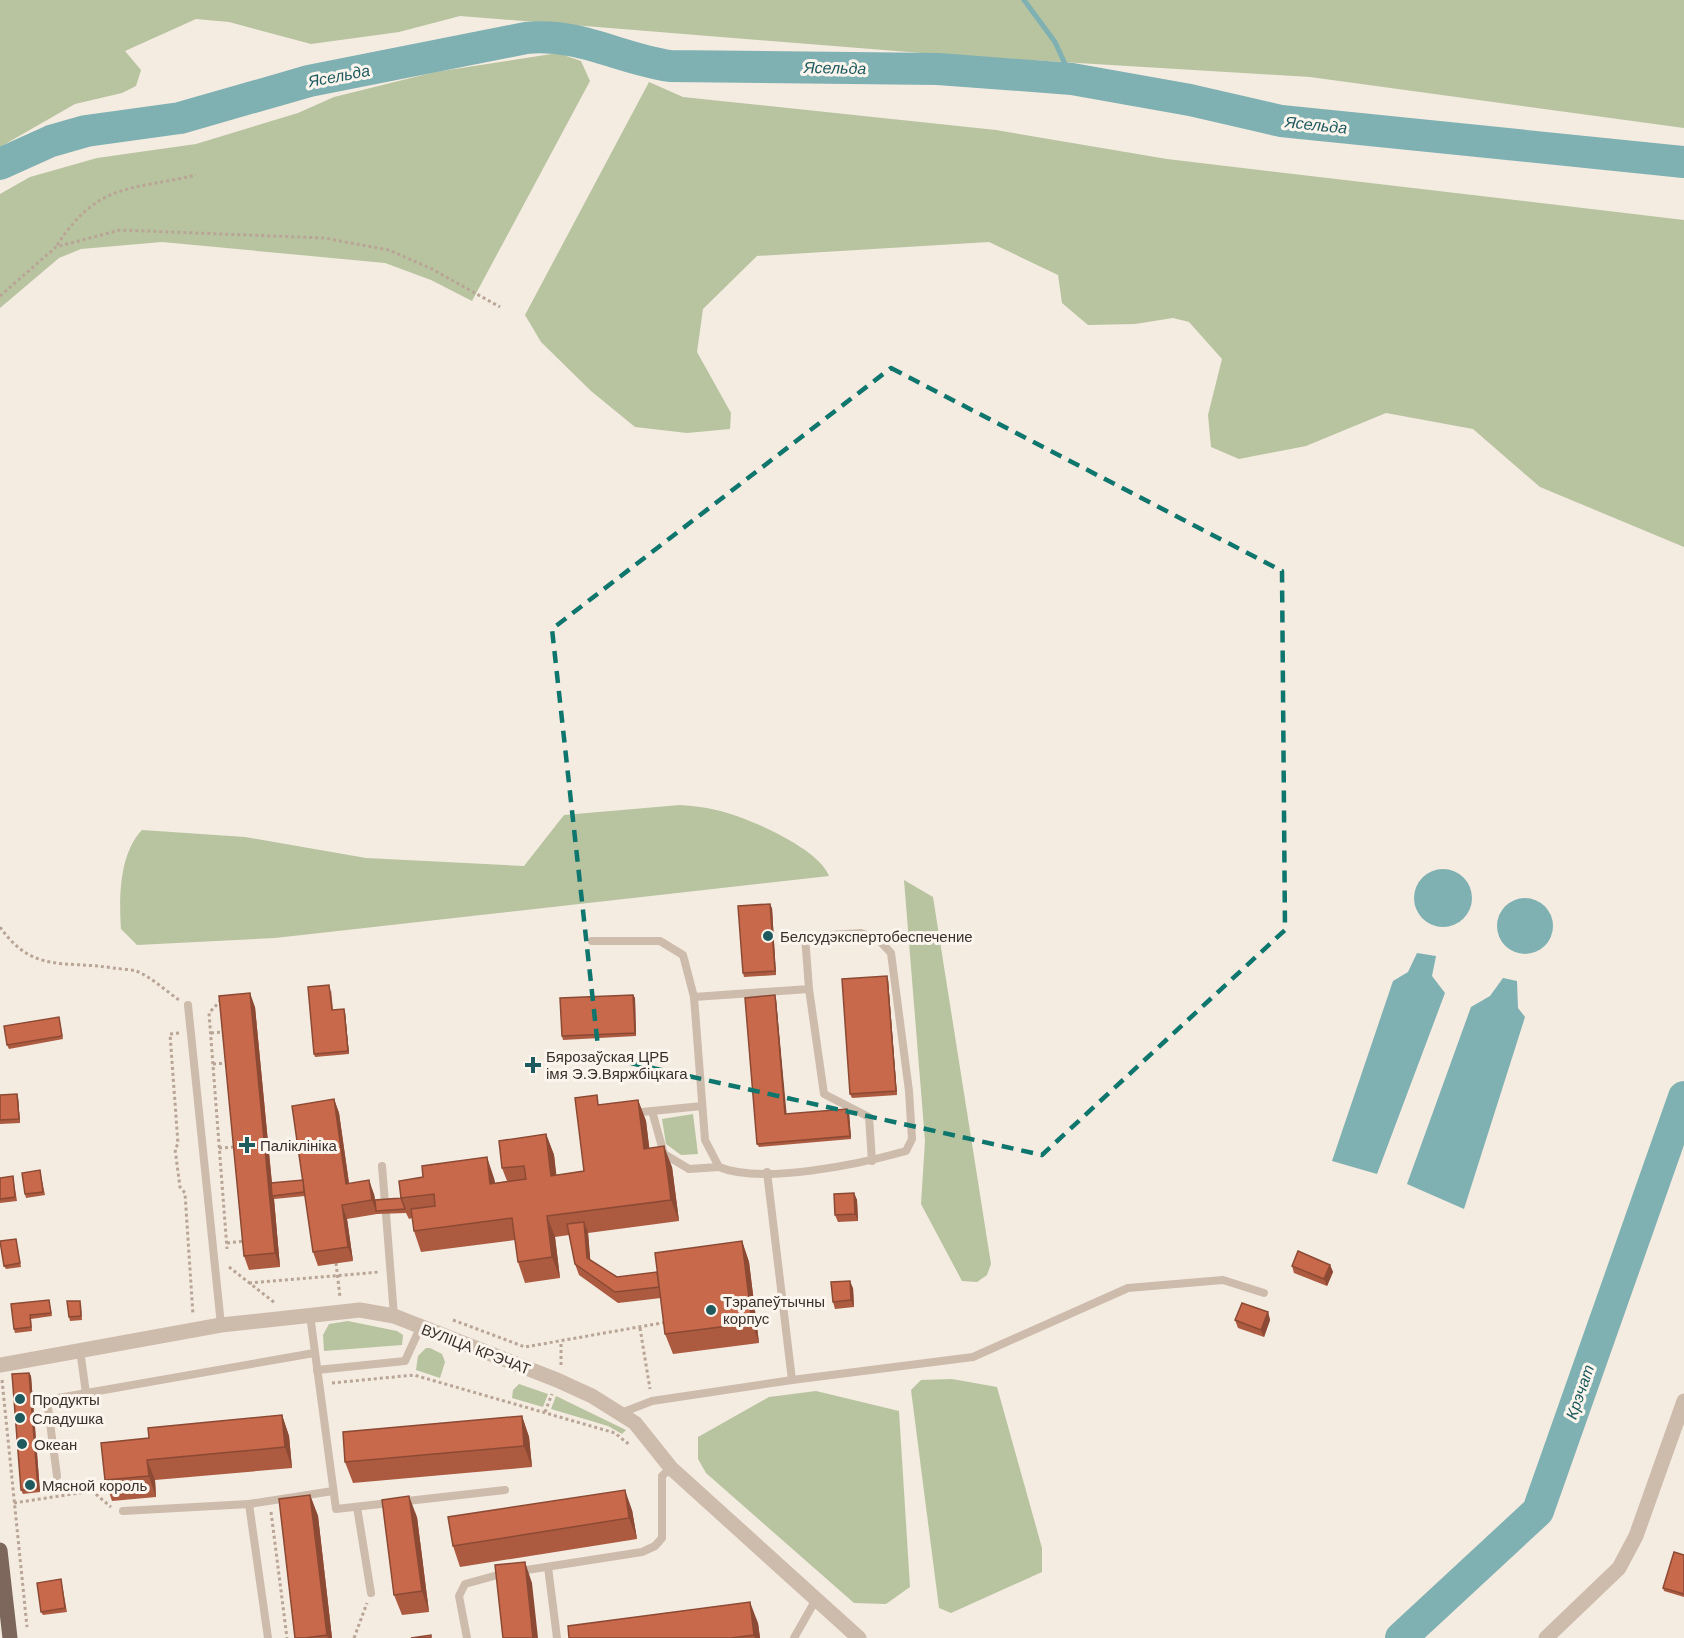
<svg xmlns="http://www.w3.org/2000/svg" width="1684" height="1638" viewBox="0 0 1684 1638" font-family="Helvetica,sans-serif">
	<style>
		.green { fill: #b8c4a0 }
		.water { fill: #7fb0b2 }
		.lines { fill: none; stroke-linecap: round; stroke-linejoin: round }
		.stream { stroke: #7fb0b2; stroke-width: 5 }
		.river { stroke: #7fb0b2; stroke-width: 32 }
		.path { stroke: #b9a596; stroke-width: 3; stroke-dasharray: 3 3; stroke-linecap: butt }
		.lane { stroke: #cdbbac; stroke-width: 8 }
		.street { stroke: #cdbbac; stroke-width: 15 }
		.primary { stroke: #7d675c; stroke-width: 15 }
		.wall { fill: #ac5a40 }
		.shaded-wall { fill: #8c4a34 }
		.building { fill: #c8694b; stroke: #8c4a34; stroke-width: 1.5 }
		.marked { fill: none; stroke: #0f766e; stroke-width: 4.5; stroke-dasharray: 12 8; stroke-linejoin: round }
		.poi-dot { fill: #1f5a5e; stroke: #fbf5ee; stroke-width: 2 }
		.labels { text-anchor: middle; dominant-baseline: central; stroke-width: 6; stroke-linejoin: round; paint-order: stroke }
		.poi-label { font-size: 15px; fill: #3b302b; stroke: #fbf5ee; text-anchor: start }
		.street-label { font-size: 15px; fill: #3b302b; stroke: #fbf5ee }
		.water-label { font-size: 16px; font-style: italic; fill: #1f5a5e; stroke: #fbf5ee }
	</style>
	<rect width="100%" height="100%" fill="#f4ebe1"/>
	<g class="green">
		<polygon points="0,0 1684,0 1684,128 1310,77 946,55 460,16 399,32 311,44 229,22 196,19 125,51 141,70 136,86 122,93 75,104 0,147"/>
		<polygon points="558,53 581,61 590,81 472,301 431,280 385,263 162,242 81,249 59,258 0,308 0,194 30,177 97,158 196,144 298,113 334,97 435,72"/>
		<polygon points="649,82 683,97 996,130 1167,159 1684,220 1684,547 1540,487 1473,429 1386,413 1306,446 1239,459 1211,447 1208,415 1222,359 1189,322 1173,318 1135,324 1088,325 1062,303 1058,275 989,242 757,256 703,309 697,352 731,413 730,429 687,433 635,427 591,391 541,342 525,315"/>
		<path d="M680,805c12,1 24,2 36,5 29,6 103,38 113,66l-554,62 -138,7 -16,-16c-2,-31 -2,-75 21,-99l103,7 121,21 158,8 40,-51z"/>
		<polygon points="904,880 933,897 991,1264 987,1275 977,1282 962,1281 921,1204 925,1141"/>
		<polygon points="693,1114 698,1154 681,1155 666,1144 662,1119"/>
		<polygon points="348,1321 397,1331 403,1335 402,1345 324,1351 323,1335 329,1324"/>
		<polygon points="426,1348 430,1348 442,1354 445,1362 440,1378 416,1370 418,1356"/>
		<polygon points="952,1379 997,1387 1042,1548 1042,1572 951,1613 939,1608 911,1390 921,1380"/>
		<polygon points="519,1384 548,1394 543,1407 512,1398 513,1390"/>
		<polygon points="816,1391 899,1411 910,1587 886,1604 854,1603 706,1473 698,1459 698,1437 769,1397"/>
		<polygon points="556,1396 626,1430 622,1434 608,1426 551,1409"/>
	</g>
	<g class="water">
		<circle cx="1443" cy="898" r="29"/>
		<circle cx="1525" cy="926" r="28"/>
		<polygon points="1417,953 1436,956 1432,976 1445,993 1377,1174 1332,1161 1393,981 1408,972"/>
		<polygon points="1503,978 1517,981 1518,1008 1525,1017 1464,1209 1407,1184 1471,1007 1490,996"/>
	</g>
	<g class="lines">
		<polyline class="stream" points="1024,0 1055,42 1072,79"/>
		<g class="river">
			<path d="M0,164l51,-23 35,-10 94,-13 129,-37 217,-43c55,-5 91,20 144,28l268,3 134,10 118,21 91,21 403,41"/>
			<polyline points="1401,1638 1538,1511 1684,1097"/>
		</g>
		<g class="path">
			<path d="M57,245c42,-63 71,-54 139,-70"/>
			<polyline points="0,296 56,247 120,230 324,238 389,250 432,269 500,307"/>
			<path d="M0,927c33,47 64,33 113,41 7,1 16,1 23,3 14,5 30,20 43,29"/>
			<polyline points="221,1000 209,1013 227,1249"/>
			<polyline points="179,1033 170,1034 178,1144 175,1149 180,1187 185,1193 193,1315"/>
			<polyline points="211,1033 225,1032"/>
			<polyline points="213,1064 228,1063"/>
			<polyline points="219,1148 236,1147"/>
			<polyline points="227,1243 245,1241"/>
			<polyline points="336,1263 340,1297"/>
			<polyline points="229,1267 275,1303"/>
			<polyline points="249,1283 379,1272"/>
			<polyline points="453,1320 525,1347 667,1322"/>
			<polyline points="640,1328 650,1389"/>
			<polyline points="561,1365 561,1342"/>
			<polyline points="2,1380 27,1627"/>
			<polyline points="332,1383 414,1375 615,1433 627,1443 630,1441"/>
			<polyline points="545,1412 552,1394"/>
			<polyline points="14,1503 92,1491 111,1507"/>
			<polyline points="271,1512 287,1638"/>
			<polyline points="354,1638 367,1603"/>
		</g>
		<g class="lane">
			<path d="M592,941h68l23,14 11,42 11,143 14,27c43,18 141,-3 187,-16l6,-12 -3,-48 -18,-138 -13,-14 -17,-6 -77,5"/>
			<polyline points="809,989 824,1094 869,1117 872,1161"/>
			<polyline points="694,997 809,989 805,936"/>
			<polyline points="188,1005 221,1325"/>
			<polyline points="652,1111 664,1154 689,1169 719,1167"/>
			<polyline points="632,1113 702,1106"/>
			<polyline points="382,1166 385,1203"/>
			<polyline points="386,1214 394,1316"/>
			<polyline points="310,1315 336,1509 505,1490"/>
			<polyline points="80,1350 86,1393"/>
			<polyline points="317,1370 405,1361 420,1328"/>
			<polyline points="792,1380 973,1357 1128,1288 1223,1280 1264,1293"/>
			<polyline points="621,1413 652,1401 792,1380 767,1172"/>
			<polyline points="57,1476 47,1400 314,1353"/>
			<polyline points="357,1507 371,1593"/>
			<polyline points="123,1511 249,1504"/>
			<polyline points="548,1567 557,1638"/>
			<polyline points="520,1571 642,1552 655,1546 662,1538 662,1476 671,1468"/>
			<polyline points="268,1638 249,1504 333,1491"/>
			<polyline points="467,1638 459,1596 465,1584 505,1573"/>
			<polyline points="794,1638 815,1601"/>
		</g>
		<g class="street">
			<polyline points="0,1365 221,1325 360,1310 394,1316 557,1380 592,1396 635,1423 671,1468 859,1638"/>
			<polyline points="1546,1638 1619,1568 1636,1536 1684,1401"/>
		</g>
		<polyline class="primary" points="0,1550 10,1638"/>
	</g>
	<g class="wall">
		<polygon points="772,908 776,975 744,977 743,973"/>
		<polygon points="887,976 888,979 897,1095 852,1098 850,1094"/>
		<polygon points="331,989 333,1010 345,1012 349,1054 315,1057 314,1054"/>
		<polygon points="633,995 635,998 636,1036 563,1040 562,1036"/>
		<polygon points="776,999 786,1114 849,1112 851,1139 759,1147 757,1144"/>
		<polygon points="255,1007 272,1183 303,1180 334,1099 339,1113 349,1183 374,1194 375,1200 401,1198 494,1178 495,1183 507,1181 502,1168 546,1134 554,1155 556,1175 584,1171 601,1105 638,1100 646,1121 649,1148 672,1167 679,1221 588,1233 590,1260 617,1277 657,1272 742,1241 749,1262 759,1343 673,1354 665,1334 661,1298 618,1303 579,1275 575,1264 569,1235 555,1237 560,1278 525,1283 518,1262 515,1240 421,1252 414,1231 412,1218 409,1219 406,1213 377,1214 347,1219 353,1261 318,1266 313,1252 305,1196 274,1199 280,1267 249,1270 244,1256"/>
		<polygon points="59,1017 63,1039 9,1049 7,1045"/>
		<polygon points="17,1094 18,1097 20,1123 0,1124 0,1095"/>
		<polygon points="40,1170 45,1195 26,1198 25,1194"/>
		<polygon points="13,1176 17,1201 0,1203 0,1178"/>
		<polygon points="854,1193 857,1200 858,1221 838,1222 835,1215"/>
		<polygon points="16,1239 21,1267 6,1269 4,1266"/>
		<polygon points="1330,1265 1333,1272 1327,1286 1294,1273 1292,1266"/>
		<polygon points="853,1288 854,1307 835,1309 833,1302"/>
		<polygon points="49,1300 52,1316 31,1319 32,1331 15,1333 14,1329"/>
		<polygon points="81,1304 82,1320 70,1321 69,1317"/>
		<polygon points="1268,1312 1270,1320 1264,1337 1238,1328 1235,1320"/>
		<polygon points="29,1373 31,1376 40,1492 23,1494 21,1490"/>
		<polygon points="282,1415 289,1436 292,1468 155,1480 156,1497 112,1501 105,1480 149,1438"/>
		<polygon points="522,1416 529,1437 532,1467 353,1483 345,1462"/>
		<polygon points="310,1495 318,1516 332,1638 295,1638"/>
		<polygon points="632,1510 637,1539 460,1567 453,1546"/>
		<polygon points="417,1517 429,1612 402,1615 394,1595"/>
		<polygon points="1684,1555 1684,1597 1664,1591 1663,1588"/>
		<polygon points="61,1579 67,1612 43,1615 41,1612"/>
		<polygon points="758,1623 760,1638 569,1638"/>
	</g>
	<g class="shaded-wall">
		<polygon points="770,904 772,908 776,975 775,971"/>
		<polygon points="887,976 888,979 897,1095 896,1091"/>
		<polygon points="250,993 255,1007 273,1195 272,1196 274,1199 280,1267 275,1253"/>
		<polygon points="633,995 635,998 636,1036 635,1033"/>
		<polygon points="775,995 776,999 787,1118 785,1114"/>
		<polygon points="344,1009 345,1012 349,1054 348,1051"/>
		<polygon points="17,1094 18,1097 20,1123 19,1119"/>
		<polygon points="334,1099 339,1113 351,1198 346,1184"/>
		<polygon points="638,1100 646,1121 652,1169 644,1149"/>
		<polygon points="847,1109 849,1112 851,1139 850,1136"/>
		<polygon points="546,1134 554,1155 559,1196 551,1176"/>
		<polygon points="664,1146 672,1167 679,1221 671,1200"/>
		<polygon points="487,1157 494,1178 498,1204 490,1184"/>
		<polygon points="369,1180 374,1194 377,1211 376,1211 377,1214 372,1200"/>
		<polygon points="854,1193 857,1200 858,1221 855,1214"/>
		<polygon points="342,1205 347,1219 353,1261 348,1247"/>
		<polygon points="547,1216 555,1237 560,1278 552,1257"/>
		<polygon points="584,1222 588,1232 591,1268 587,1258"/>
		<polygon points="742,1241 749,1262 759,1343 752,1323"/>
		<polygon points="1330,1265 1333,1272 1327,1286 1324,1279"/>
		<polygon points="850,1281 853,1288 854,1307 851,1300"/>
		<polygon points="1268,1312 1270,1320 1264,1337 1261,1330"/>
		<polygon points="29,1373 31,1376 40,1492 38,1489"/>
		<polygon points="282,1415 289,1436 292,1468 285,1447"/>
		<polygon points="522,1416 529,1437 532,1467 524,1446"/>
		<polygon points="147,1460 155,1480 156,1497 149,1476"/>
		<polygon points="625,1490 632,1510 637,1539 629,1518"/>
		<polygon points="310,1495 318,1516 332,1638 328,1638 327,1635"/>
		<polygon points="409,1496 417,1517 429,1612 422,1591"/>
		<polygon points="525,1562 532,1583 538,1638 533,1638"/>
		<polygon points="750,1602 758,1623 760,1638 755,1638 754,1635"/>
	</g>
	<g class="building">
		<polygon points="770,904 775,971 743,973 738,906"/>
		<polygon points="887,976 896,1091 850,1094 842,979"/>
		<polygon points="329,985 332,1010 344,1009 348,1051 314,1054 308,987"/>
		<polygon points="250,993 275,1253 244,1256 219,996"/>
		<polygon points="633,995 635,1033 562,1036 560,998"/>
		<polygon points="775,995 785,1114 847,1109 850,1136 757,1144 745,998"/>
		<polygon points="59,1017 62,1036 7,1045 4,1026"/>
		<polygon points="17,1094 19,1119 0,1120 0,1095"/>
		<polygon points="597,1095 598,1105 638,1100 644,1149 664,1146 671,1200 547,1216 552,1257 518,1262 512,1218 414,1231 411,1209 435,1206 434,1194 401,1198 399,1181 423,1177 422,1166 487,1157 490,1184 526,1179 524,1166 502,1168 499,1141 546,1134 551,1176 584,1171 575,1098"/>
		<polygon points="334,1099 346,1184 369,1180 372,1200 342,1205 348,1247 313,1252 292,1106"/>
		<polygon points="40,1170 43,1192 25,1194 22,1173"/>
		<polygon points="13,1176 15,1197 0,1199 0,1178"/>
		<polygon points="303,1180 304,1192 272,1196 271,1183"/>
		<polygon points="854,1193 855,1214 835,1215 834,1194"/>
		<polygon points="401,1198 405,1209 376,1211 375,1200 402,1198"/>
		<polygon points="584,1222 587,1258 617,1277 657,1272 659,1287 615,1292 575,1264 567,1224"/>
		<polygon points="16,1239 20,1263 4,1266 0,1241"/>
		<polygon points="742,1241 752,1323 665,1334 655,1253"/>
		<polygon points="1298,1251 1330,1265 1324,1279 1292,1266"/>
		<polygon points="850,1281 851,1300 833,1302 831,1282"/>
		<polygon points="49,1300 51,1313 30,1315 31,1327 14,1329 11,1304"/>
		<polygon points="67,1301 80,1301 81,1316 69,1317"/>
		<polygon points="1242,1303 1268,1312 1261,1330 1235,1320"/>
		<polygon points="29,1373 38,1489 21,1490 12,1374"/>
		<polygon points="282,1415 285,1447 147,1460 149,1476 105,1480 101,1443 149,1438 148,1428"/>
		<polygon points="522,1416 524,1446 345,1462 343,1432"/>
		<polygon points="625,1490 629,1518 453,1546 448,1517"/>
		<polygon points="310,1495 327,1635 305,1638 295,1638 279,1499"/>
		<polygon points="409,1496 422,1591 394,1595 382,1500"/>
		<polygon points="1674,1552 1684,1555 1684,1594 1663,1588"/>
		<polygon points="525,1562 533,1638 503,1638 495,1565"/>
		<polygon points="61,1579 65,1608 41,1612 37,1583"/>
		<polygon points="750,1602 754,1635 731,1638 569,1638 568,1626"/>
		<polygon points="431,1635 431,1638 411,1638"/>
	</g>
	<path class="marked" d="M891,368l391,203 3,359 -243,225 -443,-99 -47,-427z"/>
	<g class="poi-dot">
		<circle cx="768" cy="936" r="6"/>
		<path d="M530 1056h6v6h6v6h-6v6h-6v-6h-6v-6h6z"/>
		<path d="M244 1136h6v6h6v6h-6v6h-6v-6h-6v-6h6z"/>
		<circle cx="711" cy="1310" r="6"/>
		<circle cx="20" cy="1399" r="6"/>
		<circle cx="20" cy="1418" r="6"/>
		<circle cx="22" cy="1444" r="6"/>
		<circle cx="30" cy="1485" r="6"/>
	</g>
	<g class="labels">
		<g class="poi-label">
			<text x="780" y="936">Белсудэкспертобеспечение</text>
			<text x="546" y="1056">Бярозаўская ЦРБ<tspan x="546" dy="17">імя Э.Э.Вяржбіцкага</tspan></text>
			<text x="260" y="1145">Паліклініка</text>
			<text x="723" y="1301">Тэрапеўтычны<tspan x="723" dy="17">корпус</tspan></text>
			<text x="32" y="1399">Продукты</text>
			<text x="32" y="1418">Сладушка</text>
			<text x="34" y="1444">Океан</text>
			<text x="42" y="1485">Мясной король</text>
		</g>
		<g class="street-label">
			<text transform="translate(476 1349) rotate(21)">ВУЛІЦА КРЭЧАТ</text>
		</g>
		<g class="water-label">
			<text transform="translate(835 68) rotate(1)">Ясельда</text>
			<text transform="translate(339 76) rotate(-11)">Ясельда</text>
			<text transform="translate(1316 125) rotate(6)">Ясельда</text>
			<text transform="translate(1580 1392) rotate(-71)">Крэчат</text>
		</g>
	</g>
</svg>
